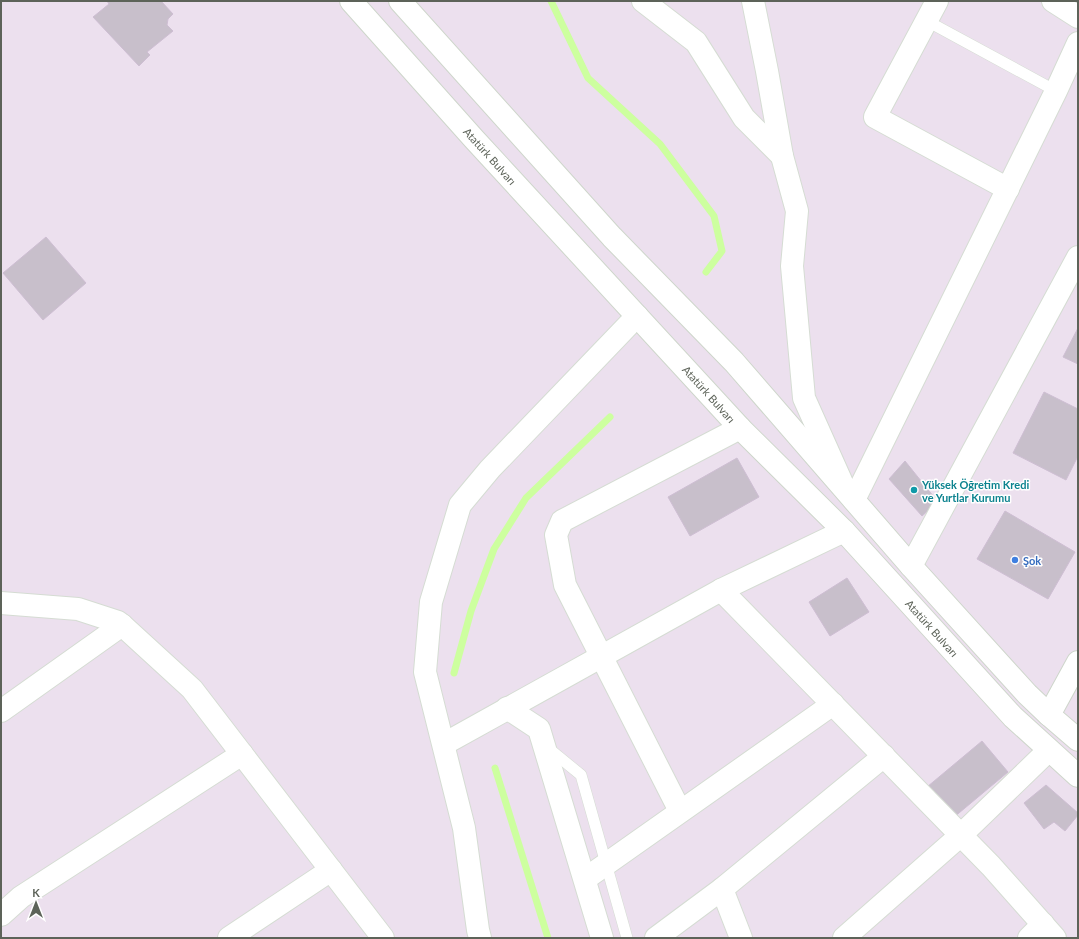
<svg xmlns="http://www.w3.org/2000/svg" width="1079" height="939" viewBox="0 0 1079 939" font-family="Lato,sans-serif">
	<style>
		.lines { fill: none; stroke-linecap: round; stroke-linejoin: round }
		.stream { stroke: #cdff9f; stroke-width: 7 }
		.building { fill: #c8bfcb; stroke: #cebed3 }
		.lane-casing { stroke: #d5dcd3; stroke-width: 12 }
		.street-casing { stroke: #d5dcd3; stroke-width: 24 }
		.secondary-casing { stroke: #ced6cb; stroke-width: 24 }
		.lane { stroke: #fff; stroke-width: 11 }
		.street { stroke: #fff; stroke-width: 22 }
		.secondary { stroke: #fff; stroke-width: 22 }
		.culture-dot { fill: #0f9aa8; stroke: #fff; stroke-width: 1.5 }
		.shop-dot { fill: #3f7fe0; stroke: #fff; stroke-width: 1.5 }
		.labels { text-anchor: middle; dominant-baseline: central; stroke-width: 3; stroke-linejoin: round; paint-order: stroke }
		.street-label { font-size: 11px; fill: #5d6359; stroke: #fff }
		.culture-label { font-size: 11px; font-weight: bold; fill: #0d838f; stroke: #fff; text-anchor: start }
		.shop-label { font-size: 11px; font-weight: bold; fill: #366cbe; stroke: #fff; text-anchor: start }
	</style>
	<rect width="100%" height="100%" fill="#ece0ee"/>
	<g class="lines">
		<g class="stream">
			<polyline points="551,1 588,78 660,144 714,216 722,251 706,272"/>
			<polyline points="454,673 471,611 494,549 526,498 610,417"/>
			<polyline points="495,768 548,938"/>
		</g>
	</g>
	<g class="building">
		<polygon points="107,1 161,1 173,14 168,19 167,25 173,31 147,52 150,55 139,66 93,17 109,4"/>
		<polygon points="46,237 86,283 43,320 3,273"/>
		<polygon points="1078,328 1078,364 1063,357"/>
		<polygon points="1044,392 1078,409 1078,456 1066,480 1013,453"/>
		<polygon points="737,458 759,497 690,536 668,497"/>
		<polygon points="905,461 938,502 922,516 889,479"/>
		<polygon points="1005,511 1075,552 1048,599 977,559"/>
		<polygon points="847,578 869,612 830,636 809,602"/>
		<polygon points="982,741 1008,772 953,818 927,787"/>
		<polygon points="1046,785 1078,813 1078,815 1065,831 1054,822 1044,829 1024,803"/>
	</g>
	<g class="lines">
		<g class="lane-casing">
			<g id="lane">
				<polyline points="927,21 1056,91"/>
				<polyline points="548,748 581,775 627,938"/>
			</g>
		</g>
		<g class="street-casing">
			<g id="street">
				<polyline points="643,1 696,42 744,118 782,156"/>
				<polyline points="753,1 767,71 782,156 797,211 792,266 804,398 842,483"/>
				<polyline points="937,1 875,117 1008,189"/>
				<polyline points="1053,1 1078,17"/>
				<polyline points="854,500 1056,91 1078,43"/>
				<polyline points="911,566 1078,257"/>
				<polyline points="721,590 991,866 1055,938"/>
				<polyline points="1,603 78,609 118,622 122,625 192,689 383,938"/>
				<polyline points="507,708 539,729 602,938"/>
				<polyline points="1,711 122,625"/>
				<polyline points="444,744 721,590 844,531"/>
				<polyline points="680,811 565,585 556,535 562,521 740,428"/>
				<polyline points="585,879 833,704"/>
				<polyline points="722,889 741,938"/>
				<polyline points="1,915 21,897 242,754"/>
				<polyline points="229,938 331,870"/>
				<polyline points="480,938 478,930 464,828 425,672 431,602 460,505 490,469 637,316"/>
				<polyline points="656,938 722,889 884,756"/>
				<polyline points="844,938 961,835 1049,750"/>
				<polyline points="1029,938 1043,924"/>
			</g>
		</g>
		<g class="secondary-casing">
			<g id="secondary">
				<polyline points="351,1 474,139 740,428 844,531 1013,717 1078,776"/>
				<polyline points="400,1 612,237 734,362 911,566 1027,694 1049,715 1078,740"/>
				<polyline points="1049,715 1078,662"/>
			</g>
		</g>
		<use href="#lane" class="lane"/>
		<use href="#street" class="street"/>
		<use href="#secondary" class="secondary"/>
	</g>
	<circle class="culture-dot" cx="914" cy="490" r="4"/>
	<circle class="shop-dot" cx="1015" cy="560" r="4"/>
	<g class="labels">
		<g class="street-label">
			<text transform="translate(490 156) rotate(48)">Atatürk Bulvarı</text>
			<text transform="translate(709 394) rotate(48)">Atatürk Bulvarı</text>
			<text transform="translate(932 628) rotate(48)">Atatürk Bulvarı</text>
		</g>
		<g class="culture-label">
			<text x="922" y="484">Yüksek Öğretim Kredi<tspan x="922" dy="13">ve Yurtlar Kurumu</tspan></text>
		</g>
		<g class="shop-label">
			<text x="1023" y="560">Şok</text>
		</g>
	</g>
	<rect width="1079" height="939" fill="none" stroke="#5d6359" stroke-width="4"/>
	<g transform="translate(36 903)" stroke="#ffffff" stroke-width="3" paint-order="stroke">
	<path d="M0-3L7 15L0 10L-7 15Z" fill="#5d6359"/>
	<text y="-6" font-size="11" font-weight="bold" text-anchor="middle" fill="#5d6359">K</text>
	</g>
</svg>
